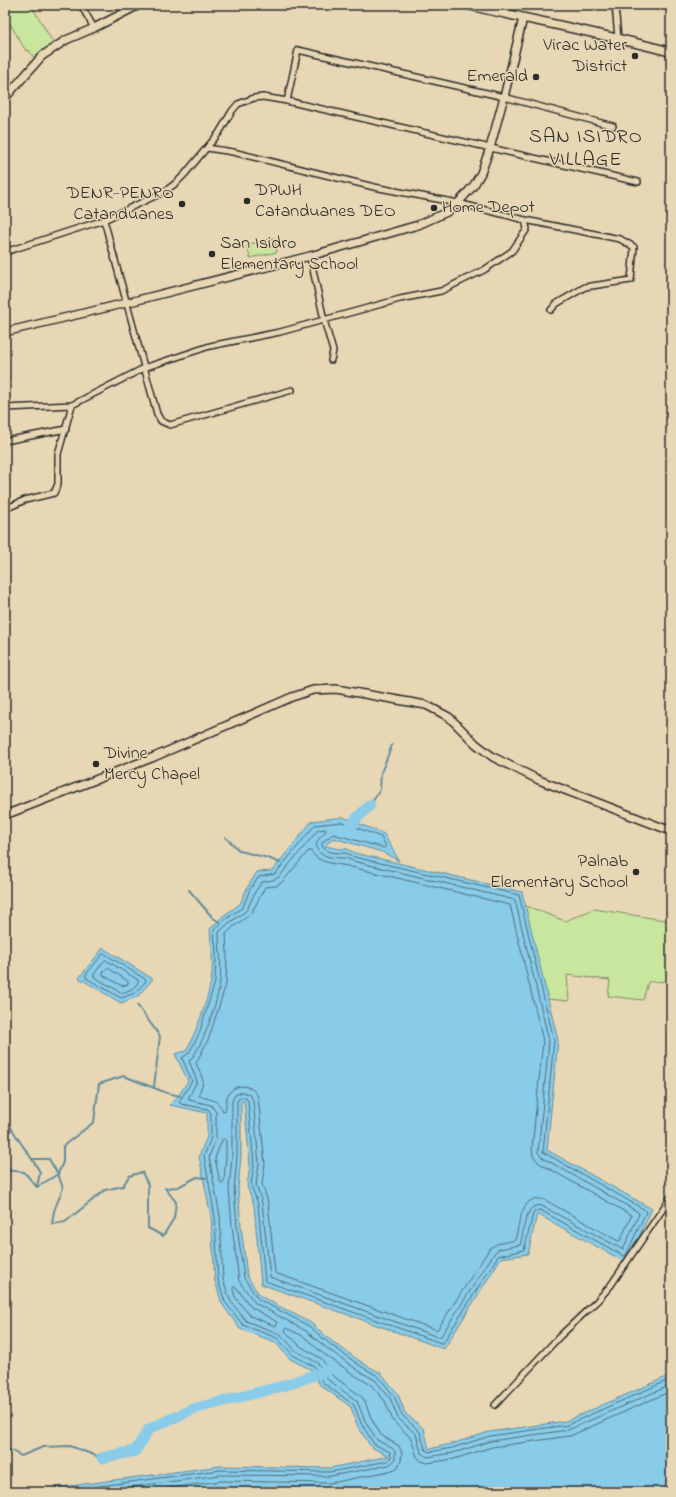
<svg xmlns="http://www.w3.org/2000/svg" width="676" height="1497" viewBox="0 0 676 1497" font-family="'Indie Flower',sans-serif">
	<style>
		.green { fill: #c8e69e; stroke: #7a8864 }
		.water { fill: #88cce9; stroke: #638c9d }
		.lines { fill: none; stroke-linecap: round; stroke-linejoin: round }
		.shore { stroke: #506b77; stroke-width: 1 }
		.stream { stroke: #638c9d; stroke-width: 2 }
		.river { stroke: #88cce9; stroke-width: 11 }
		.street-casing { stroke: #2b2b2b; stroke-width: 8 }
		.secondary-casing { stroke: #2b2b2b; stroke-width: 10 }
		.primary-casing { stroke: #2b2b2b; stroke-width: 11 }
		.street { stroke: #e8d7b4; stroke-width: 5 }
		.secondary { stroke: #e8d7b4; stroke-width: 7 }
		.primary { stroke: #e8d7b4; stroke-width: 8 }
		.poi-dot { fill: #2b2b2b; stroke: #e8d7b4; stroke-width: 1.5 }
		.labels { text-anchor: middle; dominant-baseline: central; stroke-width: 3; stroke-linejoin: round; paint-order: stroke }
		.poi-label { font-size: 18px; fill: #2b2b2b; stroke: #e8d7b4; text-anchor: end }
		.quarter-label { font-size: 20px; letter-spacing: 1px; fill: #2b2b2b; stroke: #e8d7b4 }
	</style>
	<rect width="100%" height="100%" fill="#e8d7b4"/>
	<filter id="ink" filterUnits="userSpaceOnUse"><feTurbulence type="fractalNoise" baseFrequency=".025" numOctaves="2"/><feDisplacementMap in="SourceGraphic" scale="8" xChannelSelector="R" yChannelSelector="G"/><feConvolveMatrix kernelMatrix="1 2 1 2 8 2 1 2 1" color-interpolation-filters="sRGB"/></filter>
	<g filter="url(#ink)">
		<g class="green">
			<polygon points="5,5 37,5 34,10 54,44 33,57 29,50 26,51 5,15"/>
			<polygon points="274,238 277,252 250,258 247,245"/>
			<polygon points="524,905 565,921 594,909 671,921 671,981 648,982 643,1000 608,996 610,980 567,975 569,1001 547,999"/>
		</g>
		<g class="water">
			<path d="M343,817l41,17 15,27 -17,-9 -49,-14 -8,8 16,3 4,-1 10,5 167,39 36,148 -11,110 105,59 -25,54 -90,-49 -9,40 -27,4 -57,91 -183,-65 -7,-79 -7,-19 3,-21 -6,-65 -3,2v55l-3,31 3,38 6,50 13,20 51,27 22,19 31,22 17,9 17,21 7,19 19,16 5,20 22,-5 38,-12 77,-11 105,-46v117h-647l196,-26 110,2 59,-12 -18,-9 -14,-22 -6,-18 -31,-22 -8,-15 -22,-11 -15,-17 -35,-13 -18,-25 -7,-23 -4,-64 -12,-61 8,-19v-24l-37,-8 9,-10 9,-14 -13,-27 11,-3c11,-22 20,-45 25,-70 3,-17 0,-35 -1,-52l13,-13 17,-12 7,-16 10,-16 15,-1 40,-50z"/>
			<polygon points="103,948 153,979 137,997 121,1003 79,978"/>
		</g>
		<g class="lines">
			<g class="shore">
				<path d="M309,851h2c8,14 27,12 40,16l159,38 33,136 -11,107 1,8 6,7 92,52v2l-11,24h-2l-73,-41c-25,-8 -25,25 -30,40l-18,4 -7,4 -53,82 -162,-57 -7,-71 -6,-18 3,-20 -7,-67c-6,-14 -25,-15 -31,0 -2,4 -1,9 -1,13l-3,1c-7,-14 -13,-10 -25,-16l4,-9 1,-6 -7,-17 13,-25 17,-54 1,-31 -1,-19 7,-7 18,-13 14,-27 11,-1 6,-4z"/>
				<polygon points="103,954 105,954 145,979 146,981 135,993 121,998 86,978 86,975"/>
				<polygon points="106,960 138,980 138,983 132,989 122,993 94,977 94,974 104,961"/>
				<polygon points="108,968 128,981 128,984 122,986 103,975 103,972 106,969"/>
				<polygon points="224,1139 226,1141 226,1157 224,1181 222,1183 220,1182 215,1158 222,1140"/>
				<polygon points="234,1287 236,1287 251,1307 277,1322 277,1325 275,1326 250,1316 235,1297 233,1289"/>
				<path d="M55,1492l165,-22 110,2 58,-11 3,-4 -1,-5 -16,-8 -13,-21 -7,-18 -31,-22 -8,-16 -22,-12 -16,-17 -34,-13 -18,-23 -7,-22 -3,-63 -11,-61 7,-18v-25l-3,-4 -27,-5 -2,-2 13,-21 -10,-23 7,-5 10,-19 16,-52 1,-29 -2,-23 12,-11 17,-12 7,-18 9,-12 16,-3 40,-49 27,-3 39,15 5,9 -2,2 -51,-14 -11,9v3c4,7 15,7 22,7 3,0 7,2 10,4l165,38 35,145 -11,112 102,58 1,2 -20,43 -2,1 -84,-46 -5,1 -2,3 -9,36 -26,6 -55,87h-2l-176,-62 -7,-77 -7,-19 3,-20 -6,-64 -2,-3 -4,-1 -4,2 -1,3v55l-3,32 3,37 7,52 14,21 51,27 22,19 31,22 16,9 16,20 8,19 18,17 5,17 4,3 23,-4 38,-12 77,-11 104,-46"/>
				<path d="M94,1492l126,-17 111,1 58,-11 6,-5v-9l-3,-3 -15,-8 -12,-19 -8,-20 -30,-22 -9,-16 -22,-12 -16,-17 -34,-13 -16,-21 -7,-21 -3,-63 -11,-59 7,-18v-27l-5,-7 -22,-5 -1,-1 9,-18 -8,-20c14,-13 29,-61 31,-80 2,-16 -1,-33 -1,-49l10,-9 18,-13 8,-18 7,-10 11,-2 6,-3 39,-47 7,-1 1,1c-2,5 -8,7 -9,13 -4,14 18,15 27,15 3,0 6,2 9,3l162,39 34,141 -11,112 5,5 95,54 1,2 -15,34 -2,1 -80,-43c-18,-5 -18,28 -22,39l-21,4 -4,3 -54,84 -3,1 -168,-60 -8,-74 -6,-18 3,-21 -6,-64 -4,-6 -7,-2 -7,3 -3,6v56l-3,32 3,37 7,55 16,22 51,28 22,18 31,22 16,9 15,18 8,20 18,16 5,18 6,5 26,-4 38,-12 77,-11 103,-45"/>
				<polyline points="140,1492 221,1481 331,1483 390,1471 397,1468 401,1461 402,1453 399,1446 381,1435 371,1418 365,1402 362,1397 332,1375 322,1359 300,1346 285,1331 286,1328 303,1336 324,1354 356,1376 371,1385 385,1401 393,1421 411,1438 417,1457 421,1461 427,1463 454,1459 492,1447 570,1436 671,1391"/>
			</g>
			<g class="stream">
				<polyline points="370,805 380,790 381,773 392,745"/>
				<polyline points="225,837 240,851 268,858 280,863"/>
				<polyline points="189,890 213,918 220,922"/>
				<polyline points="137,1005 160,1036 154,1087"/>
				<path d="M5,1115c8,21 24,37 35,57l-3,15"/>
				<polyline points="33,1159 49,1159 58,1174 63,1188 54,1211 52,1224 65,1222 105,1190 123,1186 129,1176 142,1172 148,1185 148,1228 163,1236 174,1218 176,1202 165,1188 178,1187 197,1177 206,1178"/>
				<polyline points="5,1170 24,1172 37,1187 58,1174 63,1162 63,1146 94,1122 99,1084 124,1076 167,1093 180,1096"/>
				<polyline points="5,1447 21,1456 43,1447 70,1446 102,1458"/>
			</g>
			<g class="river">
				<polyline points="343,830 352,827 354,821 370,805"/>
				<polyline points="102,1458 135,1451 149,1429 193,1409 283,1386 328,1370"/>
			</g>
			<g class="street-casing">
				<g id="street">
					<polyline points="81,5 94,28"/>
					<polyline points="615,5 618,38"/>
					<polyline points="287,101 298,50 504,97 613,126"/>
					<polyline points="207,148 233,152 374,187 458,203 525,220 620,239 634,247 631,280 585,287 556,304 551,310"/>
					<polyline points="104,220 157,414 161,421 170,425 292,390"/>
					<polyline points="5,252 104,220 164,192 176,183 185,174 219,133 232,111 238,104 254,98 263,97 287,101 638,182"/>
					<polyline points="310,256 324,320 333,351 331,360"/>
					<polyline points="5,408 72,405 144,368 210,346 280,332 400,299 441,291 484,270 512,251 527,229 525,220"/>
					<polyline points="5,441 66,429"/>
					<polyline points="5,509 25,500 54,493 58,484 58,454 72,405"/>
					<polyline points="495,1405 560,1336 597,1301 611,1285 671,1197"/>
				</g>
			</g>
			<g class="secondary-casing">
				<g id="secondary">
					<polyline points="5,98 42,56 66,40 94,28 139,5"/>
					<polyline points="5,332 126,303 310,256 418,225 447,212 458,203 474,185 481,173 490,148 504,97 523,18"/>
					<polyline points="5,815 154,757 292,697 313,690 336,689 426,705 449,717 476,744 493,757 539,780 671,831"/>
				</g>
			</g>
			<g class="primary-casing">
				<path id="primary" d="M468,5c67,16 136,29 203,47"/>
			</g>
			<use href="#street" class="street"/>
			<use href="#secondary" class="secondary"/>
			<use href="#primary" class="primary"/>
		</g>
	</g>
	<g class="poi-dot">
		<circle cx="635" cy="56" r="4"/>
		<circle cx="536" cy="77" r="4"/>
		<circle cx="247" cy="201" r="4"/>
		<circle cx="182" cy="204" r="4"/>
		<circle cx="434" cy="208" r="4"/>
		<circle cx="212" cy="254" r="4"/>
		<circle cx="96" cy="764" r="4"/>
		<circle cx="636" cy="872" r="4"/>
	</g>
	<g class="labels">
		<g class="poi-label">
			<text x="627" y="46">Virac Water<tspan x="627" dy="21">District</tspan></text>
			<text x="528" y="77">Emerald</text>
			<text x="255" y="191" text-anchor="start">DPWH<tspan x="255" dy="21">Catanduanes DEO</tspan></text>
			<text x="174" y="194">DENR-PENRO<tspan x="174" dy="21">Catanduanes</tspan></text>
			<text x="442" y="208" text-anchor="start">Home Depot</text>
			<text x="220" y="244" text-anchor="start">San Isidro<tspan x="220" dy="21">Elementary School</tspan></text>
			<text x="104" y="754" text-anchor="start">Divine<tspan x="104" dy="21">Mercy Chapel</tspan></text>
			<text x="628" y="862">Palnab<tspan x="628" dy="21">Elementary School</tspan></text>
		</g>
		<g class="quarter-label">
			<text x="586" y="137">SAN ISIDRO<tspan x="586" dy="23">VILLAGE</tspan></text>
		</g>
	</g>
	<rect width="676" height="1497" fill="none" stroke="#e8d7b4" stroke-width="20"/>
	<rect x="10" y="10" width="656" height="1477" fill="none" stroke="#2b2b2b" stroke-width="1.5" filter="url(#ink)"/>
</svg>
